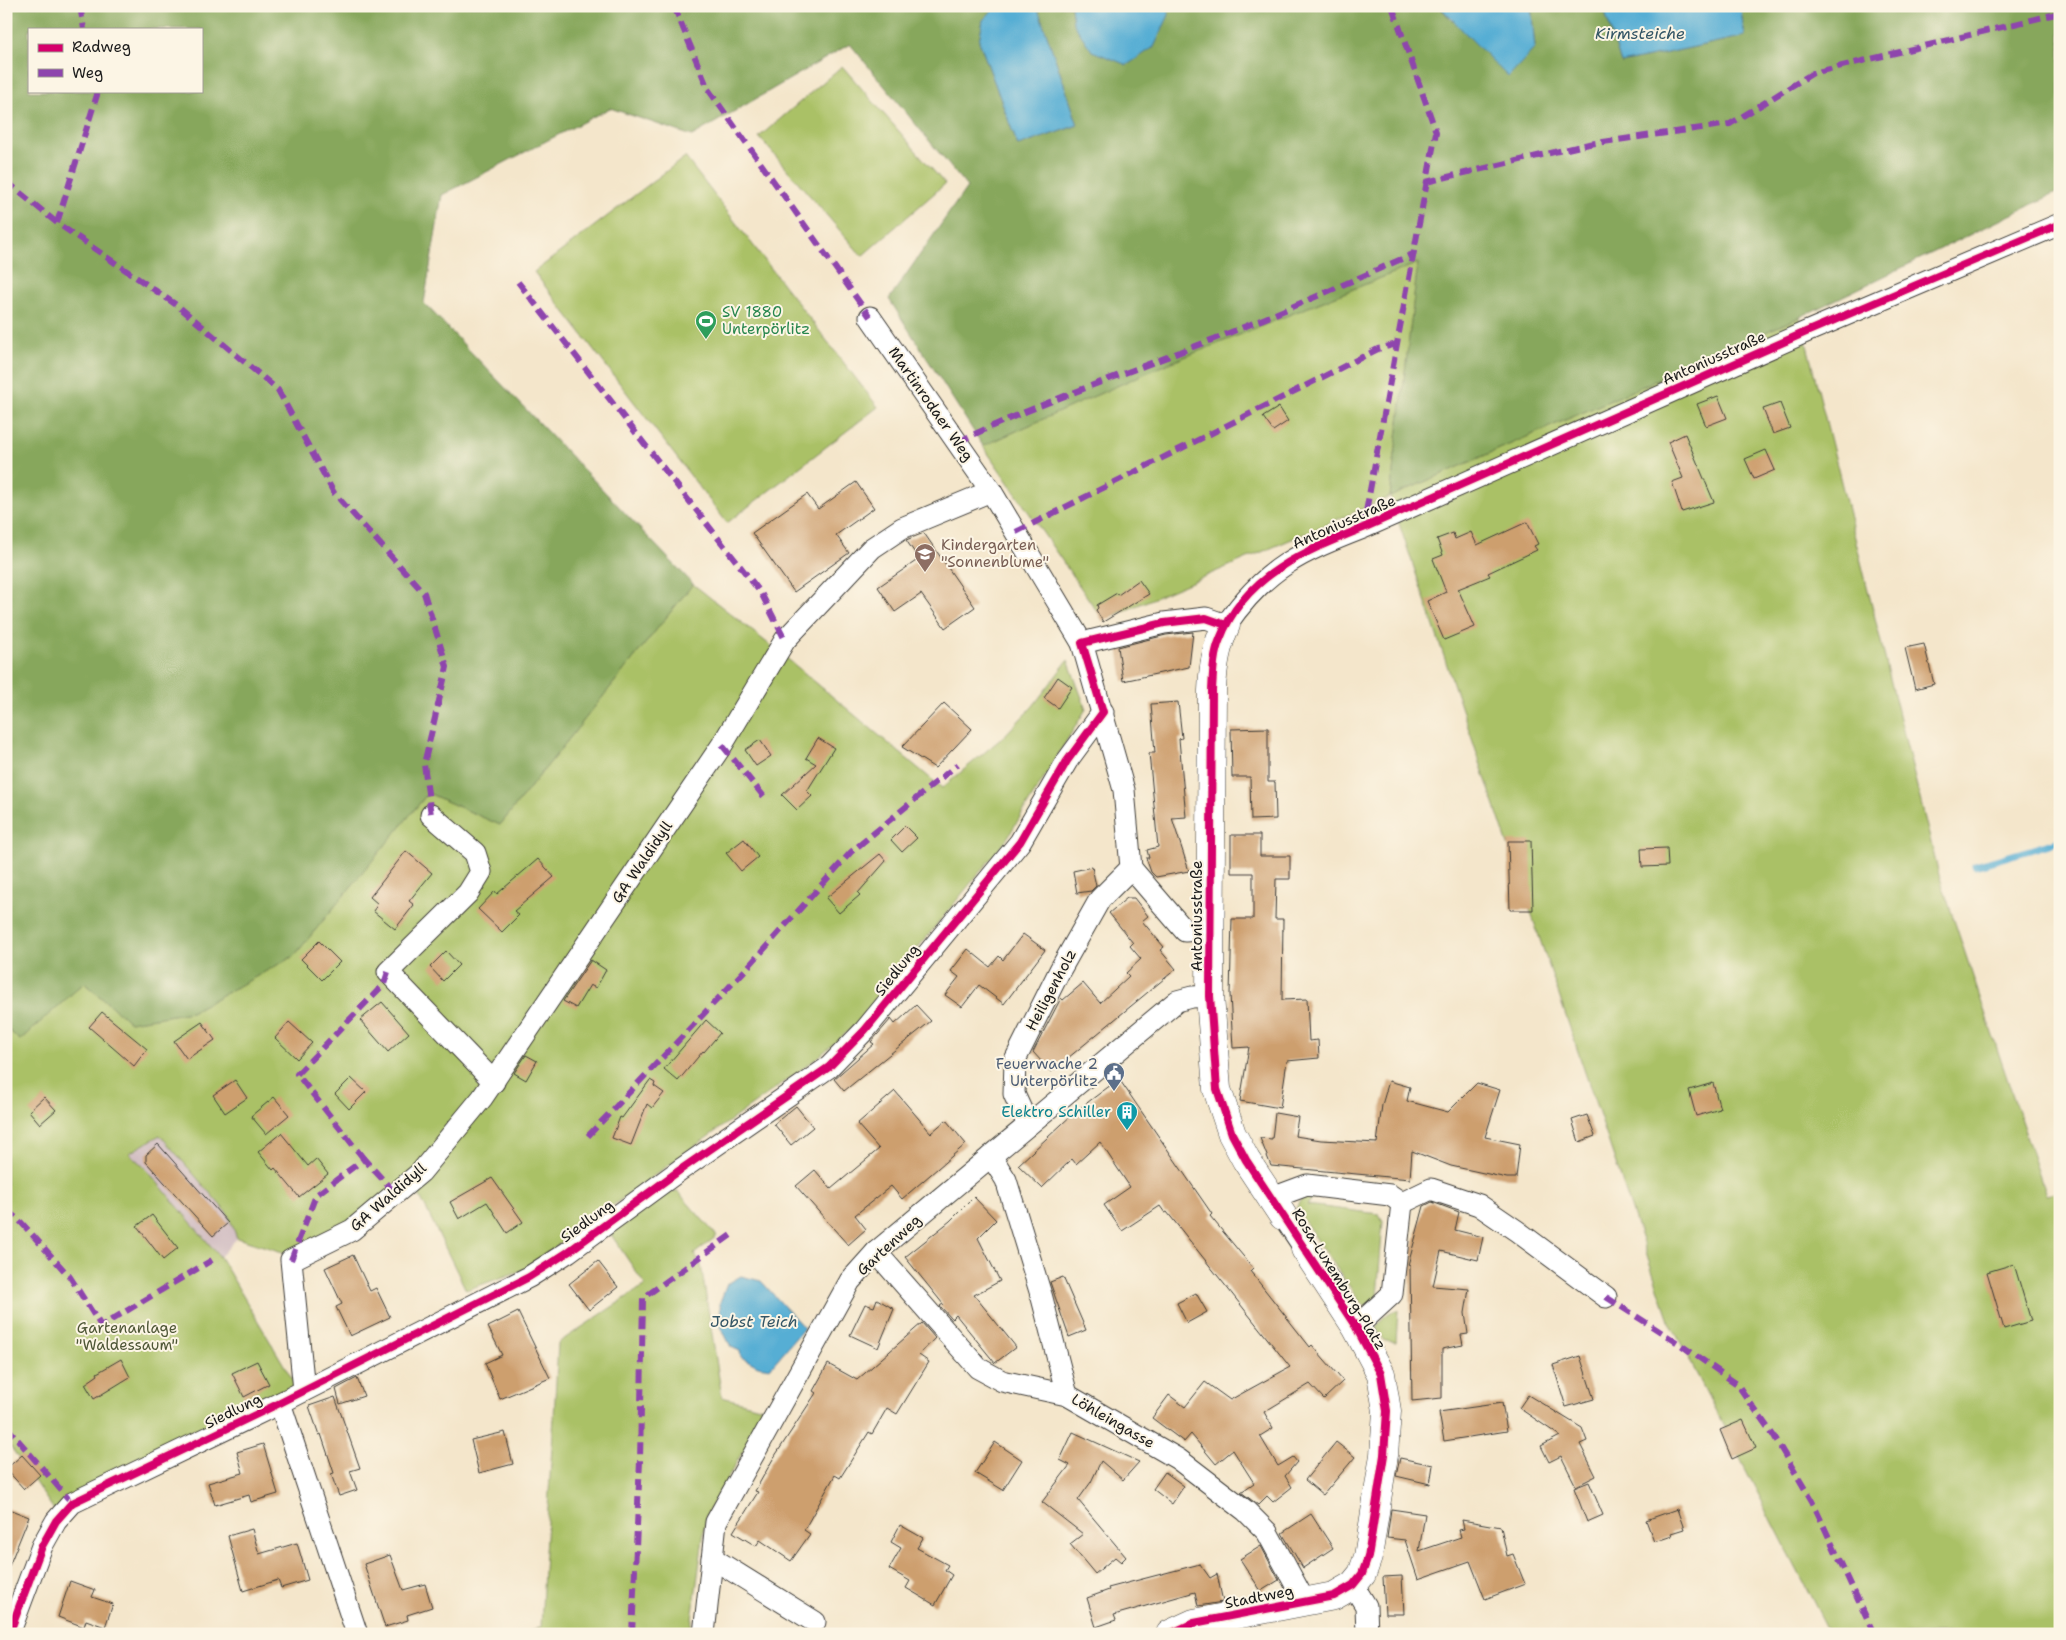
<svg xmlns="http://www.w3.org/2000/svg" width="2066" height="1640" viewBox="0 0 2066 1640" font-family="'Shantell Sans',sans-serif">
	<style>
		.industrial { fill: #d2bec2 }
		.green { fill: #aac166; stroke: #636e41 }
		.forest { fill: #87a75b; stroke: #52623c; fill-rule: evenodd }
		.water { fill: #57aed4; stroke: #3a6578 }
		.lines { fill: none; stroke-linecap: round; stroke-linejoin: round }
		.stream { stroke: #57aed4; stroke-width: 7 }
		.building { fill: #cd9f6e }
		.street-casing { stroke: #3c3a36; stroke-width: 23 }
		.secondary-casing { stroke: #3c3a36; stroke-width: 29 }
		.street { stroke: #fff; stroke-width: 21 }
		.secondary { stroke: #fff; stroke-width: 28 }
		.quiet { stroke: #8e44ad; stroke-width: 6; stroke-dasharray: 12 6; stroke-linecap: butt }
		.cycleway-casing { stroke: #fcf5e5; stroke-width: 11 }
		.cycleway { stroke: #d6006c; stroke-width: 8 }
		.labels { text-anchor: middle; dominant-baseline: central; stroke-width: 4; stroke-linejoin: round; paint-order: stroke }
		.leisure-label { font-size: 15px; fill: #27864d; stroke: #fcf5e5; text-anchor: start }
		.street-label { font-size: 15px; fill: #1c1c1c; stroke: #fcf5e5 }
		.education-label { font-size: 15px; fill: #785e54; stroke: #fcf5e5; text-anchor: start }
		.service-label { font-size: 15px; fill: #4e5e75; stroke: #fcf5e5; text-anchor: end }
		.culture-label { font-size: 15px; fill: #0d838f; stroke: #fcf5e5; text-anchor: end }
		.park-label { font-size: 15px; fill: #4e5636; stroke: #fcf5e5 }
		.water-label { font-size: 16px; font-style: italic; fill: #345666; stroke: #fcf5e5 }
	</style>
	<rect width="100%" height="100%" fill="#fcf5e5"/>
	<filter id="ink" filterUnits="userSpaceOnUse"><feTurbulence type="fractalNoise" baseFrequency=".02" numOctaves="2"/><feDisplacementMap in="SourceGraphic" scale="10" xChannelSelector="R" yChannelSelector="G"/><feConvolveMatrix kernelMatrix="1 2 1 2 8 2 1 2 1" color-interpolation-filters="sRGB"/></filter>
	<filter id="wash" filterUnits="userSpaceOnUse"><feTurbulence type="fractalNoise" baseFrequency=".0096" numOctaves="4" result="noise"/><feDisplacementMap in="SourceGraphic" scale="20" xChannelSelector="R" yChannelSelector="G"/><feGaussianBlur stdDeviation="1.12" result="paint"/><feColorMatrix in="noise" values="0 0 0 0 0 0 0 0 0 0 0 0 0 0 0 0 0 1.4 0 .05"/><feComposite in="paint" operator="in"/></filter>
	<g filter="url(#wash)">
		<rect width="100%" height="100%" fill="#f4e6cb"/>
		<polygon class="industrial" points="160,1135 228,1214 237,1238 220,1257 147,1170 129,1153"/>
		<g class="green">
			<polygon points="842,66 945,184 862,256 759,137"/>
			<polygon points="685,157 878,407 727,523 534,272"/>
			<polygon points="1418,263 1390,497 1800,317 1939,875 2046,1195 2060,1192 2060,1634 1830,1634 1669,1320 1390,497 1103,620 983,446 1157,368"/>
			<polygon points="693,584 790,661 942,788 1003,737 1033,706 1068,660 1086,709 1006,840 854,1026 816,1059 523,1270 466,1290 416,1188 312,1261 237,1238 228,1214 160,1135 129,1153 147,1170 220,1257 297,1387 54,1510 6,1440 6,1428 13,1420 6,1410 6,1028 20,1040 84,983 130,1022 191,1012 294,956 428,793 500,825"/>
			<path d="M668,1192h10l39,44 -23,18 7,11 21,132 45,12 -61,107 -16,118h-167l18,-7c4,-95 13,-190 17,-284l87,-58 -35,-52z"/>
			<polygon points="1309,1193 1319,1193 1307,1205 1379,1214 1383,1221 1377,1297 1369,1305 1363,1306 1296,1209 1299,1202"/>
			<path d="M1398,1310l-2,32 -11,-1 -9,-13c4,-8 12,-17 22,-18z"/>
		</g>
		<path class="forest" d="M6,6h991l-14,14 -4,21 39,105 60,-21 -41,-119h34l2,17 96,-8 -3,-9h273l13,15 83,27 -4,-42h72l18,57 124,-27 -5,-30h320v185l-260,126 -410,180 28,-234 -261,105 -174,78 -94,-147 78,-112 -117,-143 -158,92 -82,-28 -168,87 -18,108 269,281 -193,241 -72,-32 -134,163 -103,56 -61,10 -46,-39 -64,57 -14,-12zM29,29h172v62h-172z"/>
		<g class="water">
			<polygon points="997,6 1037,6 1078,125 1018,146 979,41 983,20"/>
			<polygon points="1071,6 1166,6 1169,15 1154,47 1127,65 1092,51 1073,23"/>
			<polygon points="1439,6 1531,6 1535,48 1508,77"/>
			<polygon points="1603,6 1740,6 1745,36 1621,63"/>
			<polygon points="741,1276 761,1281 804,1328 770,1368 758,1366 741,1357 740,1351 731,1347 721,1327 720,1302 727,1284"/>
		</g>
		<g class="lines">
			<polyline class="stream" points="1975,866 2060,841"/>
		</g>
		<g id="blocks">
			<g class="building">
				<polygon points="1718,396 1727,418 1706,426 1697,404"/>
				<polygon points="1780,403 1790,428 1773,434 1763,409"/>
				<polygon points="1279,407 1288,421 1273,431 1263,417"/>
				<polygon points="1685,434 1714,502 1682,512 1672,482 1683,478 1668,442"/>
				<polygon points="1766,450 1775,470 1754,479 1745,459"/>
				<polygon points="856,482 874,508 836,535 849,553 794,592 752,533 807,494 818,509"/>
				<polygon points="1527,522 1538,544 1534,546 1537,550 1488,573 1490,576 1458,589 1475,627 1444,640 1427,601 1446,592 1433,559 1443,555 1437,539 1453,533 1455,539 1471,532 1477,545"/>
				<polygon points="924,533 975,607 945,628 921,594 895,612 878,587 919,559 906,540"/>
				<polygon points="1139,580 1149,594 1103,622 1096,610 1098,608 1097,605 1117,593 1118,595"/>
				<polygon points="1193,632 1189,667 1123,681 1118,647 1166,635"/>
				<polygon points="1924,644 1934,684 1915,689 1905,648"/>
				<polygon points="1058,677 1072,687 1058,708 1044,698"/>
				<polygon points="1178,702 1182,738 1179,739 1186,817 1172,818 1189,871 1156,877 1151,872 1146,858 1149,858 1147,850 1158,847 1149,753 1155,753 1151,704"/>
				<polygon points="944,703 972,729 935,768 902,747"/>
				<polygon points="1268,728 1268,782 1275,782 1276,819 1251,820 1250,777 1232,777 1231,729"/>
				<polygon points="818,738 834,748 807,791 812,796 797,810 782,795 816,764 806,758"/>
				<polygon points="760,740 771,756 756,766 745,750"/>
				<polygon points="905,826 917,838 902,852 891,840"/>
				<polygon points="1231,835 1260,835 1260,856 1290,856 1290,879 1276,879 1275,919 1283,919 1282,1000 1307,999 1309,1041 1318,1040 1319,1058 1287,1061 1280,1108 1240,1101 1249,1047 1233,1048 1230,994 1232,919 1253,919 1253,873 1231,873"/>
				<polygon points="744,839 758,857 741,871 726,853"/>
				<polygon points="1508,841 1531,841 1533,910 1510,910"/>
				<polygon points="1667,848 1668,866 1642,867 1641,849"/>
				<polygon points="406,851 432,873 409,901 414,905 395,929 373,911 378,904 370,897"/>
				<polygon points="880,854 886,861 858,893 860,895 839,913 826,898"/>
				<polygon points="538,859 554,877 514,911 519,915 502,932 478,909 495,891 497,894"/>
				<polygon points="1092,867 1096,886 1091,891 1077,893 1073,871"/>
				<polygon points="1127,898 1134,898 1148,916 1142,921 1164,947 1160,950 1176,969 1051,1072 1033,1052 1061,998 1063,1000 1083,983 1100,1003 1129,976 1126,973 1141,959 1130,946 1133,943 1109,913"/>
				<polygon points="1023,934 1045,950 1004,1004 979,985 962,1007 945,995 959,977 951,971 968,949 990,967 999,956 1003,960"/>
				<polygon points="319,941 340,962 322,980 301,959"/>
				<polygon points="446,951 459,965 443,981 430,967"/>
				<polygon points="591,960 606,970 596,988 590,985 576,1008 563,1001"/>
				<polygon points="382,1002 409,1033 388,1052 360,1020"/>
				<polygon points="916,1005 931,1021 844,1091 834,1079 874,1044 871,1042 891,1019 895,1024"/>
				<polygon points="102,1012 147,1049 134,1066 89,1027"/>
				<polygon points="706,1020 720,1033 704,1052 703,1051 678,1081 664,1069"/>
				<polygon points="202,1022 215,1040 187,1059 174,1041"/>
				<polygon points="289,1022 312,1043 297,1059 275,1038"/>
				<polygon points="526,1055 537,1061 526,1080 514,1073"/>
				<polygon points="351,1078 366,1092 349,1109 335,1094"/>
				<polygon points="1119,1079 1212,1214 1210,1216 1253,1268 1250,1271 1310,1347 1312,1345 1343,1381 1324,1399 1310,1384 1264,1412 1273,1428 1260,1436 1278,1466 1293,1457 1297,1462 1285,1476 1292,1487 1273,1502 1267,1496 1258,1505 1241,1492 1254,1483 1233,1450 1216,1464 1191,1434 1184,1442 1152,1418 1169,1395 1185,1407 1205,1382 1230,1400 1290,1367 1167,1212 1165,1213 1160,1206 1122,1231 1104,1205 1130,1187 1100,1142 1076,1164 1072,1159 1042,1188 1018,1165 1076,1111"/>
				<polygon points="235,1080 247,1098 225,1113 213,1095"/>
				<polygon points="650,1080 655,1083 654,1086 664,1093 652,1108 647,1104 631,1145 612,1138 620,1117 622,1118"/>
				<polygon points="1389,1081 1410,1087 1407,1101 1448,1112 1477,1083 1500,1090 1485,1137 1520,1144 1516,1178 1507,1178 1451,1166 1412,1151 1410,1179 1271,1166 1260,1138 1272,1139 1275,1113 1298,1117 1295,1136 1321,1140 1377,1143 1382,1105"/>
				<polygon points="1713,1083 1720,1109 1696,1116 1689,1090"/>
				<polygon points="895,1091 931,1133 946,1120 966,1144 902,1199 891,1186 855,1215 866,1229 848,1245 796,1186 815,1170 831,1189 879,1149 857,1124"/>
				<polygon points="44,1097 56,1110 40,1124 29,1111"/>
				<polygon points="274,1097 289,1115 266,1134 251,1116"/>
				<polygon points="796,1106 813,1127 791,1145 774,1124"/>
				<polygon points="1587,1115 1595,1136 1579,1142 1572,1120"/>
				<polygon points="281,1133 308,1166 316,1159 328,1174 299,1197 275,1168 273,1170 258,1152"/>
				<polygon points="158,1144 228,1223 213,1236 146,1162 146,1155"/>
				<polygon points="492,1178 523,1222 507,1233 487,1202 459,1219 450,1202"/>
				<polygon points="974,1197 996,1220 978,1238 1000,1281 974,1295 1016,1347 995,1363 956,1315 952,1319 940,1306 943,1304 905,1257 950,1221"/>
				<polygon points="1432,1202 1459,1212 1455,1230 1483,1237 1478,1260 1441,1251 1433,1286 1469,1289 1465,1313 1468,1334 1461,1335 1463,1345 1442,1349 1442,1398 1412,1401 1410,1265 1408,1265 1424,1206"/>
				<polygon points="152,1215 178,1248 163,1260 137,1226"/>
				<polygon points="353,1255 370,1291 376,1288 390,1317 350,1336 336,1307 342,1304 325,1268"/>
				<polygon points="598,1261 618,1287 589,1310 569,1284"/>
				<polygon points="2014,1264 2031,1321 2004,1329 1987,1272"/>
				<polygon points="1063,1277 1086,1330 1069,1337 1050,1282"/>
				<polygon points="1196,1293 1207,1312 1187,1323 1177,1303"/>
				<polygon points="877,1299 894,1309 878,1348 850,1335 865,1304 874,1307"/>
				<polygon points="518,1312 550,1378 500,1399 485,1363 502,1355 488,1327"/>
				<polygon points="922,1323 935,1338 919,1355 929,1362 897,1414 887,1408 872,1434 869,1432 840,1478 835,1475 804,1530 810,1534 791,1561 760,1540 756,1546 733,1532 758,1492 755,1491 773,1459 816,1393 813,1391 828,1364 857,1380"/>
				<polygon points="1580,1356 1594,1399 1566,1407 1553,1365"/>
				<polygon points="121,1359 130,1377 94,1399 85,1384 98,1375 97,1373"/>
				<polygon points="257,1361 269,1384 244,1397 232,1373"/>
				<polygon points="357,1378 364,1396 340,1404 336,1389"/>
				<polygon points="1528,1395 1582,1428 1587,1441 1580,1444 1596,1476 1576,1486 1561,1456 1549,1462 1541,1446 1560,1436 1519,1408"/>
				<polygon points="335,1397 360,1468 350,1471 357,1490 339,1496 331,1474 334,1473 321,1434 319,1435 309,1406"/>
				<polygon points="1502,1403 1507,1431 1444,1441 1439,1412"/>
				<polygon points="1743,1420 1756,1448 1732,1459 1720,1430"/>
				<polygon points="505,1432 513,1464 479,1473 471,1440"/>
				<polygon points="1073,1432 1139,1462 1123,1480 1101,1461 1091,1482 1078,1500 1126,1557 1121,1562 1115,1557 1095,1574 1070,1544 1083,1534 1042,1502 1070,1465 1060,1460"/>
				<polygon points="995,1442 1022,1460 1003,1490 975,1473"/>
				<polygon points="1336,1442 1355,1457 1323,1495 1305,1480"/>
				<polygon points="263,1444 278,1494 251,1502 249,1495 215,1505 208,1483 243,1473 237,1452"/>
				<polygon points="22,1455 40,1475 24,1489 6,1469"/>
				<polygon points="1400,1458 1433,1465 1430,1484 1396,1476"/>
				<polygon points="1165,1472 1184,1486 1172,1504 1153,1489"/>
				<polygon points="1589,1482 1603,1515 1587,1522 1574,1488"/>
				<polygon points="6,1508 29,1517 7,1571 6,1570"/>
				<polygon points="1391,1509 1425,1514 1419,1551 1461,1537 1459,1530 1464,1529 1462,1520 1501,1527 1507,1556 1513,1554 1525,1584 1485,1599 1470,1561 1418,1579 1405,1540 1387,1538"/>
				<polygon points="1677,1509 1684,1529 1671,1533 1672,1536 1654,1542 1646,1520"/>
				<polygon points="1311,1514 1333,1548 1303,1568 1282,1533"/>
				<polygon points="900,1525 923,1538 917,1548 948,1565 945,1570 952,1575 935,1605 906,1588 910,1581 889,1569 901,1548 891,1542"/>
				<polygon points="252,1529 259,1554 297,1543 308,1580 281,1588 278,1580 243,1591 228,1536"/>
				<polygon points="1261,1546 1279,1580 1261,1591 1240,1559"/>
				<polygon points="390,1555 403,1590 425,1584 432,1607 407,1615 408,1620 385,1627 364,1564"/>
				<polygon points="1200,1564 1210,1578 1217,1574 1223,1602 1198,1606 1195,1592 1114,1615 1116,1620 1096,1627 1087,1598 1109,1590 1108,1588"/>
				<polygon points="1402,1576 1404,1614 1385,1614 1383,1577"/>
				<polygon points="70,1581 95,1590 92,1597 113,1604 105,1627 86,1620 84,1627 58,1617"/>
			</g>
		</g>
	</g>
	<g filter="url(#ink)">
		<use href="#blocks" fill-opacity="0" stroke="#3c3a36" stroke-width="1"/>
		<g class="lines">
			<g class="street-casing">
				<g id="street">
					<polyline points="870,317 991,491 1082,643 1124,790 1131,868 1100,899 1060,970 1015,1060 1014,1094 1028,1125"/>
					<path d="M1082,643l82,-20 42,-5 20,7c39,-57 75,-73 137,-97l443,-196 254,-108"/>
					<polyline points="431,815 475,853 481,872 468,893 388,972 494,1082"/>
					<polyline points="1131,868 1185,931 1210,929"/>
					<polyline points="991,1156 1006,1180 1042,1298 1067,1395"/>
					<polyline points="1272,1198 1307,1185 1390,1195 1402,1203"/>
					<polyline points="1402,1203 1431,1189 1479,1205 1517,1231 1606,1297"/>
					<polyline points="1283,1216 1305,1249"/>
					<polyline points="876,1252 978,1368 1002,1381 1067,1395 1178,1459 1246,1511 1267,1532 1305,1602"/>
					<polyline points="1356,1327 1392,1294 1402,1203"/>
					<polyline points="304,1390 291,1260 352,1230 421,1172 482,1098 722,745 785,640 872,548 902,528 991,491"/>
					<polyline points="280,1403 357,1634"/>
					<polyline points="712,1558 815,1622"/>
					<polyline points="1353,1585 1366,1606 1367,1634"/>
					<polyline points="9,1634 42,1546 56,1521 72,1503 280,1403 529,1277 568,1252 680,1170 829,1067 865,1030 1020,842 1067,761 1103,712"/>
					<polyline points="704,1634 716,1522 850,1281 876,1252 1177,1001 1192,997 1210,996"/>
				</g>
			</g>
			<g class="secondary-casing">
				<g id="secondary">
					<path d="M1226,625c-10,22 -13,42 -14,66l-2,305 7,93 15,45 14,26 37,56"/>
					<polyline points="1170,1634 1194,1623 1334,1596 1353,1585 1362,1574 1368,1557 1384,1455 1387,1411 1381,1374 1356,1327 1305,1249"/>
				</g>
			</g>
			<use href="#street" class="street"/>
			<use href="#secondary" class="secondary"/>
			<g class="quiet">
				<polyline points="80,6 84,29"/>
				<polyline points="674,6 708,89 870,317"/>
				<polyline points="6,181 57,223 178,306 278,390 334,493 424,593 447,667 424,764 431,815"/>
				<polyline points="1426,182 1589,144 1730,124 1813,73 2060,13"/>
				<polyline points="57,223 97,95 96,91"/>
				<polyline points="518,282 761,593 785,640"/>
				<path d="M958,442c76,-37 156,-64 235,-95 74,-28 147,-61 220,-93"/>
				<polyline points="1363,528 1436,132 1392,6"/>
				<polyline points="1016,532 1378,349 1397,344"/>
				<polyline points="722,745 765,798"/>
				<polyline points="588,1136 748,967 851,852 958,764"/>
				<polyline points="364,1159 297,1074 384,984 388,972"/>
				<polyline points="6,1210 20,1221 70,1277 101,1326 212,1260"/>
				<polyline points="291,1260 316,1195 364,1159 395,1193"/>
				<polyline points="1606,1297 1678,1343 1737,1384 1773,1435 1812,1501 1874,1634"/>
				<polyline points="6,1426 72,1503"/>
				<polyline points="632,1634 640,1461 643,1298 731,1235"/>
			</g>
			<g class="cycleway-casing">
				<g id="cycleway">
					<polyline points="9,1634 42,1546 56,1521 72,1503 280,1403 529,1277 568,1252 680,1170 829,1067 865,1030 1020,842 1067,761 1103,712 1082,643 1164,623 1206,618 1226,625"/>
					<path d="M1170,1634l24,-11 140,-27 19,-11 9,-11 6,-17 16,-102 3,-44 -6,-37 -25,-47 -110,-167 -14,-26 -15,-45 -7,-93 2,-305c1,-17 1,-36 8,-52 24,-63 85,-88 143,-111l443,-196 254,-108"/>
				</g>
			</g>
			<use href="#cycleway" class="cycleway"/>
		</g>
	</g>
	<defs>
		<g id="stadium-pin" transform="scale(1.125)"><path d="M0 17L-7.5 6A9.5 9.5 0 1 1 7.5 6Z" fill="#2e9e5b" stroke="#fcf5e5"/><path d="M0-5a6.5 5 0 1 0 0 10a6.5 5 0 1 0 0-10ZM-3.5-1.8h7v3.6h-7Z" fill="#fff"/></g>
		<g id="school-pin" transform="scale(1.125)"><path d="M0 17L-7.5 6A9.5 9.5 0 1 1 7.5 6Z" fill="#8d6e63" stroke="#fcf5e5"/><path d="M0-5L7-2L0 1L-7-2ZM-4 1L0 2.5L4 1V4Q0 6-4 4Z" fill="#fff"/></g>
		<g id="civic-pin" transform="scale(1.125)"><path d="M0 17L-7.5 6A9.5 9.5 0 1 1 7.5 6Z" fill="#5c6f8a" stroke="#fcf5e5"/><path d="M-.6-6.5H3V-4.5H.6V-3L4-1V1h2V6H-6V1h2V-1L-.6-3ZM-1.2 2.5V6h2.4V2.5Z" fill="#fff"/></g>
		<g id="building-pin" transform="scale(1.125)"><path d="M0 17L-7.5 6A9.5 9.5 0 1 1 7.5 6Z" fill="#0f9aa8" stroke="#fcf5e5"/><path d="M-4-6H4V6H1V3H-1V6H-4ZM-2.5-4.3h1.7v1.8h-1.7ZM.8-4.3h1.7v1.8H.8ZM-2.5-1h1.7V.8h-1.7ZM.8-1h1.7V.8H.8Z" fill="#fff"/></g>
	</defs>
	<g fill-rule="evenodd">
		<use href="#stadium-pin" x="706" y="321"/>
		<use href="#school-pin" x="925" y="554"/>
		<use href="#civic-pin" x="1114" y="1073"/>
		<use href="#building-pin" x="1127" y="1112"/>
	</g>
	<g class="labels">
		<g class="leisure-label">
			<text x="722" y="312">SV 1880<tspan x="722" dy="17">Unterpörlitz</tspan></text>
		</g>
		<g class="street-label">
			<text transform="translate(1714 358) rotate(-24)">Antoniusstraße</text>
			<text transform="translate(931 404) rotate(55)">Martinrodaer Weg</text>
			<text transform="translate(1344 522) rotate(-24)">Antoniusstraße</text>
			<text transform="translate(642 862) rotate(-56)">GA Waldidyll</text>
			<text transform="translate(1197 916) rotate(-90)">Antoniusstraße</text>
			<text transform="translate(897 970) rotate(-51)">Siedlung</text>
			<text transform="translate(1051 990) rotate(-62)">Heiligenholz</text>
			<text transform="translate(388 1197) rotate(-41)">GA Waldidyll</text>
			<text transform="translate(587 1221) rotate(-36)">Siedlung</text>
			<text transform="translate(889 1245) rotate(-43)">Gartenweg</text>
			<text transform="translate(1339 1279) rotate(58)">Rosa-Luxemburg-Platz</text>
			<text transform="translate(233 1411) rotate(-26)">Siedlung</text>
			<text transform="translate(1113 1421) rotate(30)">Löhleingasse</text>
			<text transform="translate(1259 1597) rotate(-11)">Stadtweg</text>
		</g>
		<g class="education-label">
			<text x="941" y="545">Kindergarten<tspan x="941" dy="17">"Sonnenblume"</tspan></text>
		</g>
		<g class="service-label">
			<text x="1098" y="1064">Feuerwache 2<tspan x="1098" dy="17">Unterpörlitz</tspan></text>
		</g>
		<g class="culture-label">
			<text x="1111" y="1112">Elektro Schiller</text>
		</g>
		<g class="park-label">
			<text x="127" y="1328">Gartenanlage<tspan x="127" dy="17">"Waldessaum"</tspan></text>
		</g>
		<g class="water-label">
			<text x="1640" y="33">Kirmsteiche</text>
			<text x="754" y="1321">Jobst Teich</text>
		</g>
	</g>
	<rect width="2066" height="1640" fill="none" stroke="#fcf5e5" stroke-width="25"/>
	<rect x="28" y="28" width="175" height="65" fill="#fcf5e5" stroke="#a29e95"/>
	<rect x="38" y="44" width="25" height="8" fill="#d6006c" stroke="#a29e95"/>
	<text x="72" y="52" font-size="15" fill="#1c1c1c">Radweg</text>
	<rect x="38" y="69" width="25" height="8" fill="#8e44ad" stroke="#a29e95"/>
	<text x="72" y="78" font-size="15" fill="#1c1c1c">Weg</text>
</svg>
